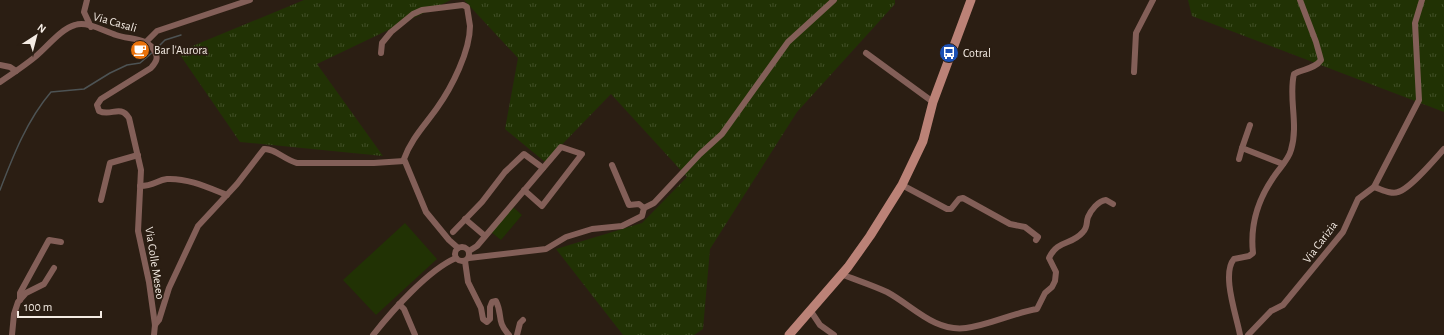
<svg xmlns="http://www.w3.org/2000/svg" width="1444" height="335" viewBox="0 0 1444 335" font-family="'Alegreya Sans',sans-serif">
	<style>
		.grass { fill: url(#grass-tufts) }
		.pitch { fill: #213204 }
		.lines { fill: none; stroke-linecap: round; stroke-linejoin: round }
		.stream { stroke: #4d5354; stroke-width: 1.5 }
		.street { stroke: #835f58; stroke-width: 6 }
		.secondary { stroke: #bb8277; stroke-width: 9 }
		.labels { text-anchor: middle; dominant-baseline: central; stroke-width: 3.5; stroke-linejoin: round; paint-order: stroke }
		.street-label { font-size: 12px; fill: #f4ebe3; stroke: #2b1e13 }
		.poi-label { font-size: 12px; fill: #f4ebe3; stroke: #2b1e13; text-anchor: start }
	</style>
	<defs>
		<pattern id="grass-tufts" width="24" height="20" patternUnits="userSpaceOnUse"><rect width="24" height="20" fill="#213204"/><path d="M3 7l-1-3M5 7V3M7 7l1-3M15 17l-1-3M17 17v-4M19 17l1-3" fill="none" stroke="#425028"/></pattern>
	</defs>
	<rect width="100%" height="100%" fill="#2b1e13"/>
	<g class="grass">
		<polygon points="304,0 451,0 317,64 383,156 240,142 178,52"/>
		<polygon points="464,0 895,0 895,4 797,112 710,249 703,329 694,335 623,335 556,249 642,223 687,177 611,94 545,162 505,129 518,58"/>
		<polygon points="1188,0 1444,0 1444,112 1192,16"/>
	</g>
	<g class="pitch">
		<polygon points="512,206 522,215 501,240 491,232"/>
		<polygon points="405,223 437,259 376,315 343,280"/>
	</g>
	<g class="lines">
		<g class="stream">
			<polyline points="156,49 165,40 181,35"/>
			<path d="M0,190c13,-34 27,-70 51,-98l33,-3 26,-16 17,-8 13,-2 13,-11"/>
		</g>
		<g class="street">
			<polyline points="87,0 84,12 91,27"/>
			<polyline points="146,42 157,31 250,0"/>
			<path d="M381,53l1,-10 9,-11 22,-18 9,-4 41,-5 4,2c1,6 2,13 3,19 0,25 -18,61 -33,82 -12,17 -26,31 -33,51l22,53 23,28 9,8"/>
			<polyline points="866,53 933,102"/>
			<polyline points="0,65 10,67 16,71"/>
			<polyline points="1134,72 1136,33 1153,0"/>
			<path d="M0,82c12,-8 24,-16 35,-25 11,-9 27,-29 40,-32 12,-4 29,6 41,10 14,5 32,2 39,17 4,7 0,11 -4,16l-50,31 -4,6 2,6c12,6 21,-7 30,7l12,52 -3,61 11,51 6,43 -1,10"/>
			<polyline points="1250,125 1242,148 1283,164"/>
			<polyline points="1239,159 1242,148"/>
			<polyline points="902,185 947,209 951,209 959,199 963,198 1010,224 1025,227 1038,237 1036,240"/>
			<path d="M140,186c14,0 17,-6 27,-7 21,-1 40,8 60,16"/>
			<polyline points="1374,187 1419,100 1415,23 1422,0"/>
			<polyline points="101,200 110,163 138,155"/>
			<polyline points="644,208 654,203 700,154 722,134 788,42 834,0"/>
			<polyline points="465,219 485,236"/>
			<polyline points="453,232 482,202 505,172 524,154 543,168"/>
			<circle cx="462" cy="254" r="7"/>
			<polyline points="469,251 477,246 561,147 582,154 542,206 524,190"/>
			<polyline points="469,258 546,249 566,237 592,229 622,226 642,216 644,208 639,204 629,205 612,165"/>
			<path d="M465,261l3,21 13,26 2,11 4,3 3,-3v-12l2,-5 4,-1c7,14 0,20 13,34"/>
			<path d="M841,274c15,6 31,11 46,18 26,14 47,40 79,36 24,-3 47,-15 71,-19l8,-16 7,-6 3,-6 1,-9 -7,-14c9,-19 22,-12 34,-26 5,-5 3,-10 5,-15 3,-7 10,-16 18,-17l7,4"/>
			<polyline points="20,300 20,293 49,240 61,242"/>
			<polyline points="399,304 404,309 415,335"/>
			<polyline points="810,310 820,325 834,335"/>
			<path d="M155,325l4,-5 10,-32 29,-62 39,-42 27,-35c10,-1 21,11 33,14h77l30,-2"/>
			<polyline points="12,335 14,314 18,302 26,293 44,284 54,268"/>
			<path d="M373,335c19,-24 55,-65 83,-77"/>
			<polyline points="517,335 520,323 523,320"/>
			<path d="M1240,335c-3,-18 -19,-61 -6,-76l15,-3 4,-3c-3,-27 5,-53 20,-75 6,-10 15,-17 18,-28 8,-26 -3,-53 3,-76 8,-5 21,-5 27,-14l-5,-18 -16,-42"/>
			<path d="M1248,335l23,-24 12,-6 60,-73 15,-33 16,-12c7,2 17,8 24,5 12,-3 37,-33 46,-43"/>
		</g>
		<polyline class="secondary" points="789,335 848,267 870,236 902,185 923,141 933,102 971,0"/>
	</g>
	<defs>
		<g id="cafe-disc" transform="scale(1)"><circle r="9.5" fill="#e8710a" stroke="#2b1e13"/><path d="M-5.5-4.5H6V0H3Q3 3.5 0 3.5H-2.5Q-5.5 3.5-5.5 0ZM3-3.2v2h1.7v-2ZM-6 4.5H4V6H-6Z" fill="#fff"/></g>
		<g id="bus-disc" transform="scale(1)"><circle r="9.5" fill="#1a4fb4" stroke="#2b1e13"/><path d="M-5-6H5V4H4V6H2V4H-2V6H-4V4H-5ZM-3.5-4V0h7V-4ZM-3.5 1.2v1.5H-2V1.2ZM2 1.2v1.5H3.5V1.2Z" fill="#fff"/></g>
	</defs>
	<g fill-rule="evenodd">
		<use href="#cafe-disc" x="140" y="50"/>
		<use href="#bus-disc" x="949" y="53"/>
	</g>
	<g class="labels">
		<g class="street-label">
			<text transform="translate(115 22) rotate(16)">Via Casali</text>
			<text transform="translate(1320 242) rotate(-53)">Via Carizia</text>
			<text transform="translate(155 263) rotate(81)">Via Colle Meseo</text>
		</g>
		<g class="poi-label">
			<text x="154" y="50">Bar l'Aurora</text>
			<text x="963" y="53">Cotral</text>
		</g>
	</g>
	<g transform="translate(36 36) rotate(36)" stroke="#2b1e13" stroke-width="3" paint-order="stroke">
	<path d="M0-3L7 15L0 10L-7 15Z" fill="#f4ebe3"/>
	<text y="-6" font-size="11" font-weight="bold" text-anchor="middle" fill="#f4ebe3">N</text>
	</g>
	<path d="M18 311v6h83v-6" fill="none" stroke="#f4ebe3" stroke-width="2"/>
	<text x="24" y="311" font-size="12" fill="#f4ebe3" stroke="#2b1e13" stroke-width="3" paint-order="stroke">100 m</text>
</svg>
